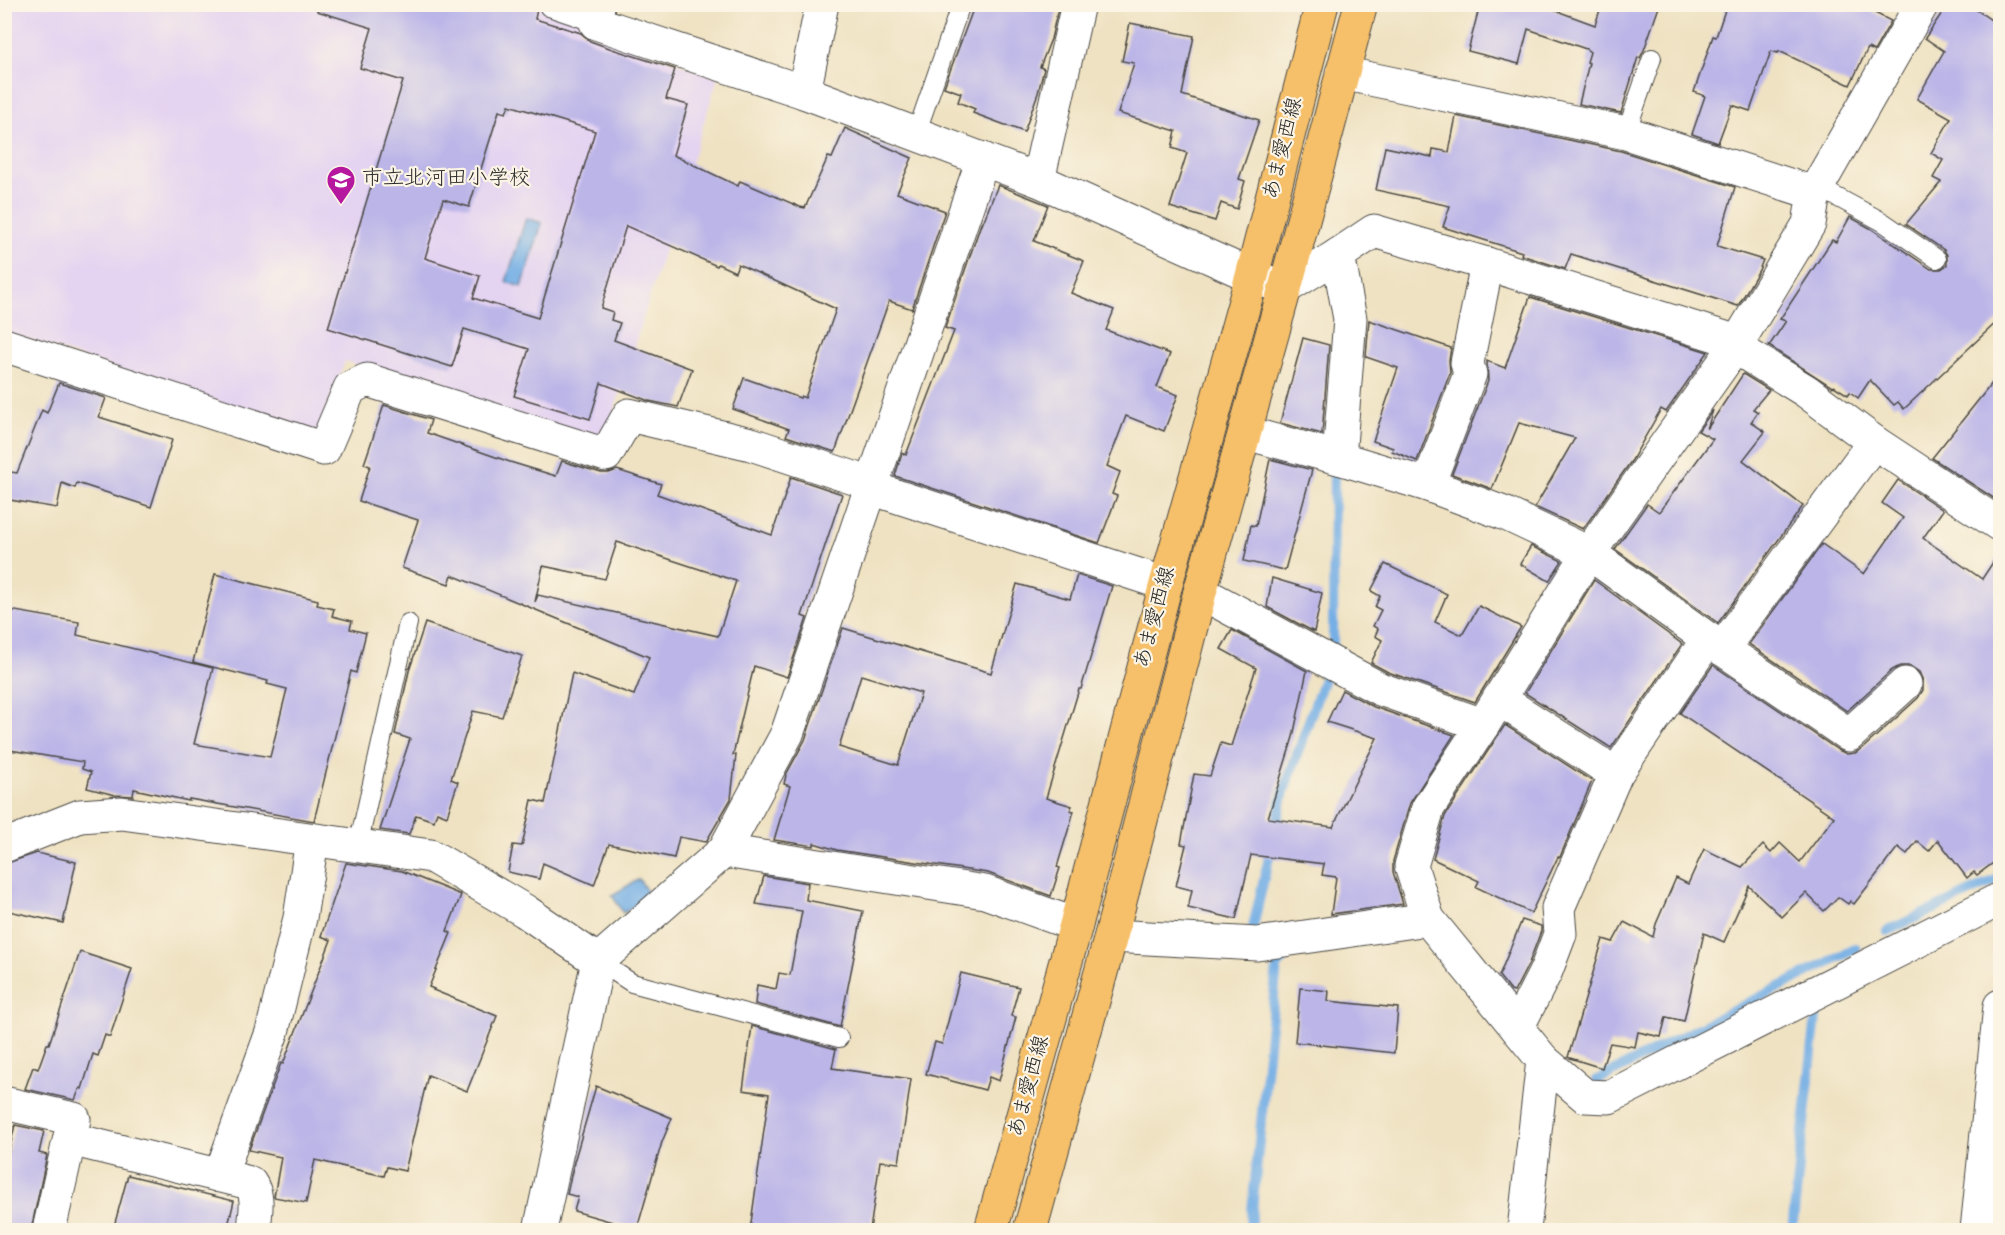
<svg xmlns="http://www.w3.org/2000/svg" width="2005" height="1235" viewBox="0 0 2005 1235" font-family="'Gochi Hand','Klee One',sans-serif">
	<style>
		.built { fill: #e4d3f1 }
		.water { fill: #74afe5; stroke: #506d88; stroke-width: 1.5 }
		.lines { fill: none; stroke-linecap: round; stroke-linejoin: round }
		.stream { stroke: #74afe5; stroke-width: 10 }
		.building { fill: #bcb6e8; fill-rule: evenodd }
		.service-casing { stroke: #484642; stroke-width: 20 }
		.minor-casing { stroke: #484642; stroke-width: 35 }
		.primary-casing { stroke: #484642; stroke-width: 35 }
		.service { stroke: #fff; stroke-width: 18 }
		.minor { stroke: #fff; stroke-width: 33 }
		.primary { stroke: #f6c06b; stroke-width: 33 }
		.labels { text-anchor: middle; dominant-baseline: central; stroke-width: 4.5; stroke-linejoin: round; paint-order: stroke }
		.street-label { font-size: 21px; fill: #2b2b2b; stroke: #fcf5e5 }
		.poi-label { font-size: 21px; fill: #2b2b2b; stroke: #fcf5e5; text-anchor: start }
	</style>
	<rect width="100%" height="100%" fill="#fcf5e5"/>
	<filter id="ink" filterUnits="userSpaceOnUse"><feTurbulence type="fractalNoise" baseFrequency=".0167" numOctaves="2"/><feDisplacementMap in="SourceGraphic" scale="12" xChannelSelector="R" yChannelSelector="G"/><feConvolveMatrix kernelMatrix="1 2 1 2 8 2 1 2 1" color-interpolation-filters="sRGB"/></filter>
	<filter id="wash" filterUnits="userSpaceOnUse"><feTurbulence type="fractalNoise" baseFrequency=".008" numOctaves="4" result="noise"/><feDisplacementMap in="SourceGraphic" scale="24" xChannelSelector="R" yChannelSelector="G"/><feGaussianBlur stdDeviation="1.35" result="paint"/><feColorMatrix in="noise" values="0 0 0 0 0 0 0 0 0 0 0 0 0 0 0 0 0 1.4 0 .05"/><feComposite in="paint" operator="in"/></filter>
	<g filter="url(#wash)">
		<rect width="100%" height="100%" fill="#efe2c2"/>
		<polygon class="built" points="5,5 583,5 580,30 718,77 609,427 595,440 345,361 320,428 311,433 5,332"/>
		<g class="water">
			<polygon points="526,218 542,223 522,287 506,282"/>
			<polygon points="639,879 650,896 623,913 612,895"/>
		</g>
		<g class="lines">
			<g class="stream">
				<polyline points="1333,648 1334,465"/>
				<polyline points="1253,927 1284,791 1325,676"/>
				<polyline points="1887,931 2000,878"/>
				<polyline points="1597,1080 1856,948"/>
				<polyline points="1250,1230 1277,966 1283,960"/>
				<polyline points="1792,1230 1817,1008"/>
			</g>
		</g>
		<g id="blocks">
			<g class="building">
				<path d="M318,4h220l-3,15 46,14 9,8 22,8 63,20 -9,30 22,6 -15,50 65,31 2,-5 60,26 5,1 23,-51 4,1 13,-30 67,30 -15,35 48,18 -33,98 -23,-8 -54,151 -49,-16 3,-7 -56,-20 11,-31 56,20 1,-2 4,2 31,-89 -98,-45 -3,8 -17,-8 -1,2 -91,-40 -25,82 12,4 -2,8 9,3 -6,17 78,29 -14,38 -29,-6 -48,-18 -11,36 -76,-23 15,-47 -65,-20 -12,38 -124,-39 75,-247 -43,-13 12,-40 -55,-17zM509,105l86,26 -57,187 -65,-20 7,-22 -55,-18 18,-59 26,8 30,-96 7,2z"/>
				<polygon points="975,4 1059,4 1051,39 1040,67 1044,69 1038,93 1024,132 973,113 975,109 958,102 961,93 944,87"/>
				<polygon points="1471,4 1538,4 1595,25 1602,4 1660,4 1644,50 1640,58 1638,57 1621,113 1579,104 1589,63 1587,62 1590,52 1586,49 1528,29 1519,64 1468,51 1478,12 1470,9"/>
				<polygon points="1727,4 1857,4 1891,21 1874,51 1868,48 1850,85 1779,51 1778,53 1771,51 1750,111 1732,105 1718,143 1692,134 1705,96 1694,92 1713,36 1716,37"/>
				<polygon points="1948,4 1968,4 2001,27 2001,318 1904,409 1898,402 1894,405 1870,380 1858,398 1850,392 1848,395 1834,386 1832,387 1769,346 1786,321 1780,319 1832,240 1836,242 1850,217 1870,228 1931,269 1941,269 1947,265 1947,255 1944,250 1906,224 1941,182 1933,178 1943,160 1931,153 1951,118 1917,99 1944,51 1925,38"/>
				<polygon points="1130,23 1194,36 1182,95 1259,120 1239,179 1245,181 1237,209 1221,203 1215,221 1170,207 1187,153 1172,148 1176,131 1118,113 1134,63 1122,61"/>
				<polygon points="1456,116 1621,151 1735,187 1717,246 1763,260 1759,270 1738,306 1571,254 1565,269 1521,255 1522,252 1443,227 1450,206 1376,190 1385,147 1432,157 1433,149 1449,152"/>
				<polygon points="998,185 1048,205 1034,241 1084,261 1071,293 1114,310 1106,330 1170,354 1157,387 1178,395 1164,431 1126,416 1107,466 1120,472 1112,494 1117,496 1099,543 895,476 902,453 906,455 954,331 945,328 981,224 982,225"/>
				<polygon points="1530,297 1708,352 1666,412 1661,409 1632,460 1583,529 1535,507 1575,438 1519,423 1492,489 1452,474 1488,381 1487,361 1505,368"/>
				<polygon points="1369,320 1451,348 1449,360 1450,373 1417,461 1392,451 1393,448 1373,441 1398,368 1366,357"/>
				<polygon points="1303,338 1329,345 1322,434 1280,423"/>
				<polygon points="2001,372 2001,503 1932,458"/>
				<polygon points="1743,374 1769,390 1753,409 1758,412 1751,422 1765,432 1743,460 1803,506 1718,623 1615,549 1647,504 1659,512 1713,439 1698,431 1713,410 1707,429"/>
				<polygon points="59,383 106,398 99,417 172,440 151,507 77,483 75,488 62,483 57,508 4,499 4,471 17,473 42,410 47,413"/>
				<path d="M384,405l47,15 -4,13 83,29 46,14 6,-15 39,12h8l8,-3 44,14 -4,10 115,41 19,-58 51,17 -40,122 5,2 -20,59 -33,-11 -21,89h3l-5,44 -25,43 -27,-5 -5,21 -65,-14 -15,41 -51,-22 -4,16 -31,-7 5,-27 9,1 10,-46 13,3 27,-130 62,22 15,-38 -197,-82 -3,9 -47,-16 16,-48 -59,-19 11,-35 -6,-2zM617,542l119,39 -18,55 -180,-41 -3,7 8,-36 62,13z"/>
				<polygon points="1270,459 1312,470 1285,570 1244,561 1251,525 1256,526"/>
				<polygon points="1898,480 1943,510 1923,538 1982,579 2001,550 2001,857 1977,875 1974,872 1967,878 1938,840 1929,851 1917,841 1907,854 1898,847 1854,904 1850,901 1848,904 1838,897 1824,911 1806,893 1782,917 1749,886 1724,942 1704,933 1684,1021 1666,1017 1661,1037 1638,1032 1635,1047 1610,1043 1602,1068 1570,1058 1568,1057 1603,939 1613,942 1624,922 1653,937 1656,924 1676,878 1688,884 1704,849 1742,867 1763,845 1771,853 1780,843 1800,862 1834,817 1680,713 1713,665 1838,750 1847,754 1855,753 1862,749 1918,698 1923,690 1923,681 1919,672 1910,666 1900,666 1892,670 1847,711 1749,644 1822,544 1864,574 1903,518 1882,503"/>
				<polygon points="1531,546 1562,561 1549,581 1520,564"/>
				<polygon points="1385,564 1447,594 1435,622 1462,635 1479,606 1521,627 1475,702 1388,672 1371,663 1382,640 1375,636 1378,629 1373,626 1381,610 1375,607 1380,596 1371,591"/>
				<polygon points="215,574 318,600 317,605 334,609 332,616 352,621 350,629 366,633 356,673 351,671 314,821 189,799 189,801 134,789 133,796 115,795 87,788 91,772 82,769 83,762 4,749 4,641 10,610 79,622 77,635 213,668 194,744 270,757 287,689 267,684 268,681 193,662"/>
				<path d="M1077,575l35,11 -31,103h-2l-33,109 26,8 -2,4 4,1 -17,56 3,1 -9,28 -63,-23 -151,-23 -23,-7v3l-40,-6 16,-54 -6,-2 2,-9 19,-35 38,-112 148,45 26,-89 53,15zM861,675l60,18 -23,72 -59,-18z"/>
				<polygon points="1272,578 1322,593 1314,632 1267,607"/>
				<polygon points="1594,580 1682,644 1611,748 1525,693"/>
				<polygon points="425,623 522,656 502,717 473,711 451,779 458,782 447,816 437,812 434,821 416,815 409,834 380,830 410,739 395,734 409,671"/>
				<polygon points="1232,630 1307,671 1293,737 1268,818 1333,827 1377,738 1327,722 1342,690 1374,707 1454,735 1410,803 1393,861 1393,872 1403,904 1331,914 1336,877 1322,875 1324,864 1251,855 1236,919 1188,908 1192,890 1176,886 1186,845 1181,844 1194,774 1210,776 1221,743 1231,746 1256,668 1221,649"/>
				<polygon points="1505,725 1592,781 1560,857 1558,857 1531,913 1476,887 1479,881 1433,859 1445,816"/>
				<polygon points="37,853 76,862 63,923 4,910 4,864"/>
				<polygon points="346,863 402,871 461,895 447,931 451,933 429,987 434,989 433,990 497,1016 467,1091 428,1075 405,1171 387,1167 384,1176 315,1160 306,1203 274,1197 281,1157 249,1150 281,1063 283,1064 331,940 321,936"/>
				<polygon points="764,876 808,883 806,900 863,911 840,1027 755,1004 757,985 776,989 779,973 790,975 802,911 756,904"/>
				<polygon points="1522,920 1541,926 1541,931 1529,963 1514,992 1511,991 1499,976"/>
				<polygon points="80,952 132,969 110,1037 105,1035 98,1056 93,1054 82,1089 80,1088 75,1100 25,1089 33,1067 38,1069 47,1044 49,1044"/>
				<polygon points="961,973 1019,987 1011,1016 1016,1017 999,1081 989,1077 985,1090 926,1074 935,1042 942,1044"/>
				<polygon points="1300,988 1329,991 1328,1001 1398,1008 1394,1053 1295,1042"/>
				<polygon points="752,1026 836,1049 832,1068 911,1079 899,1163 880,1161 870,1230 750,1230 769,1094 743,1090"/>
				<polygon points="596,1086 672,1118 662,1142 637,1229 574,1211 578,1197 567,1194 574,1162"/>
				<polygon points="15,1125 44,1131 39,1153 47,1155 31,1230 4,1230 4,1154 8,1155"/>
				<polygon points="128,1175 234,1201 227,1230 113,1230"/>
			</g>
		</g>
	</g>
	<g filter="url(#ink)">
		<use href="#blocks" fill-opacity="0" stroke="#484642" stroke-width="1.5"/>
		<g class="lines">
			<g class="service-casing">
				<g id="service">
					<polyline points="549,4 549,7 596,23"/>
					<polyline points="1626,133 1652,58"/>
					<polyline points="916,134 961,4"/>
					<polyline points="1818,187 1883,222 1937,259"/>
					<polyline points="358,846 408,623"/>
					<polyline points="598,961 632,983 839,1038"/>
				</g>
			</g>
			<g class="minor-casing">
				<g id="minor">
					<polyline points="598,4 596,23 804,92 1038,180 1252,276 1285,288 1338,255 1350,319 1339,458 1428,485 1506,514 1589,553 1708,639 1616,774 1558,908 1560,934 1546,971 1517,1028"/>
					<polyline points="1922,4 1814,193 1809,224 1735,347 1589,553 1483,725 1428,808 1411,866 1428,919 1543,1060 1585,1096 1609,1097 2000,899"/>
					<polyline points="1342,73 1626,133 1814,193"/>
					<polyline points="804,92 822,4"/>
					<polyline points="1038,180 1078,4"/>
					<polyline points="1338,255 1374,231 1487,264 1738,342"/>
					<polyline points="4,345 324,449 350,388 367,380 606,455 629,415 751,444 872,484"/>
					<polyline points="1735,347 1806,391 1874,442 2000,525"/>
					<polyline points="1246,433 1339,458"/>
					<polyline points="1428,485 1470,374 1467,363 1487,264"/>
					<polyline points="871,488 1166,584"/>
					<polyline points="1200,592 1380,689 1483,725"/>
					<polyline points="1708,639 1849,735 1905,684"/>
					<polyline points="1722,649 1874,442"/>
					<polyline points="1499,699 1616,774"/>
					<polyline points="4,846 80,816 122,813 431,856 525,911 598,961"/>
					<polyline points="724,851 985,892 1076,925"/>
					<polyline points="1111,936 1257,944 1428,919"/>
					<polyline points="4,1103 74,1119 49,1230"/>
					<path d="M70,1139l180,44c10,14 5,31 4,47"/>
					<polyline points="220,1176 272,1032 300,918 312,840"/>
					<polyline points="540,1230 598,961 724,851 787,734 983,159"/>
					<polyline points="1524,1230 1543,1060"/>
					<polyline points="1977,1230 2000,1006"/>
				</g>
			</g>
			<g class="primary-casing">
				<g id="primary">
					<polyline points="991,1230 1076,925 1166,584 1252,276 1322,4"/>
					<polyline points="1030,1230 1111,936 1200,592 1285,288 1361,4"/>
				</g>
			</g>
			<use href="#service" class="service"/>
			<use href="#minor" class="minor"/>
			<use href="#primary" class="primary"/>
		</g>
	</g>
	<defs>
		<g id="school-pin" transform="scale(1.5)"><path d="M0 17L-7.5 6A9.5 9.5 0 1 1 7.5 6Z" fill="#b5179e" stroke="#fcf5e5"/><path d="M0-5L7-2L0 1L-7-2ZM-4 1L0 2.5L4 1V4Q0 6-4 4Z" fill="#fff"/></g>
	</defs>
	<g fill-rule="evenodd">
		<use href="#school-pin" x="341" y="180"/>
	</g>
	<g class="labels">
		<g class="street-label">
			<text transform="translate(1285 149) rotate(-76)">あま愛西線</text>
			<text transform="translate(1157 618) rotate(-75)">あま愛西線</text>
			<text transform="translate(1031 1087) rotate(-75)">あま愛西線</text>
		</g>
		<g class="poi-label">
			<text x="362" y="180">市立北河田小学校</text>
		</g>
	</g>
	<rect width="2005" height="1235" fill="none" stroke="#fcf5e5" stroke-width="24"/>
</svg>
